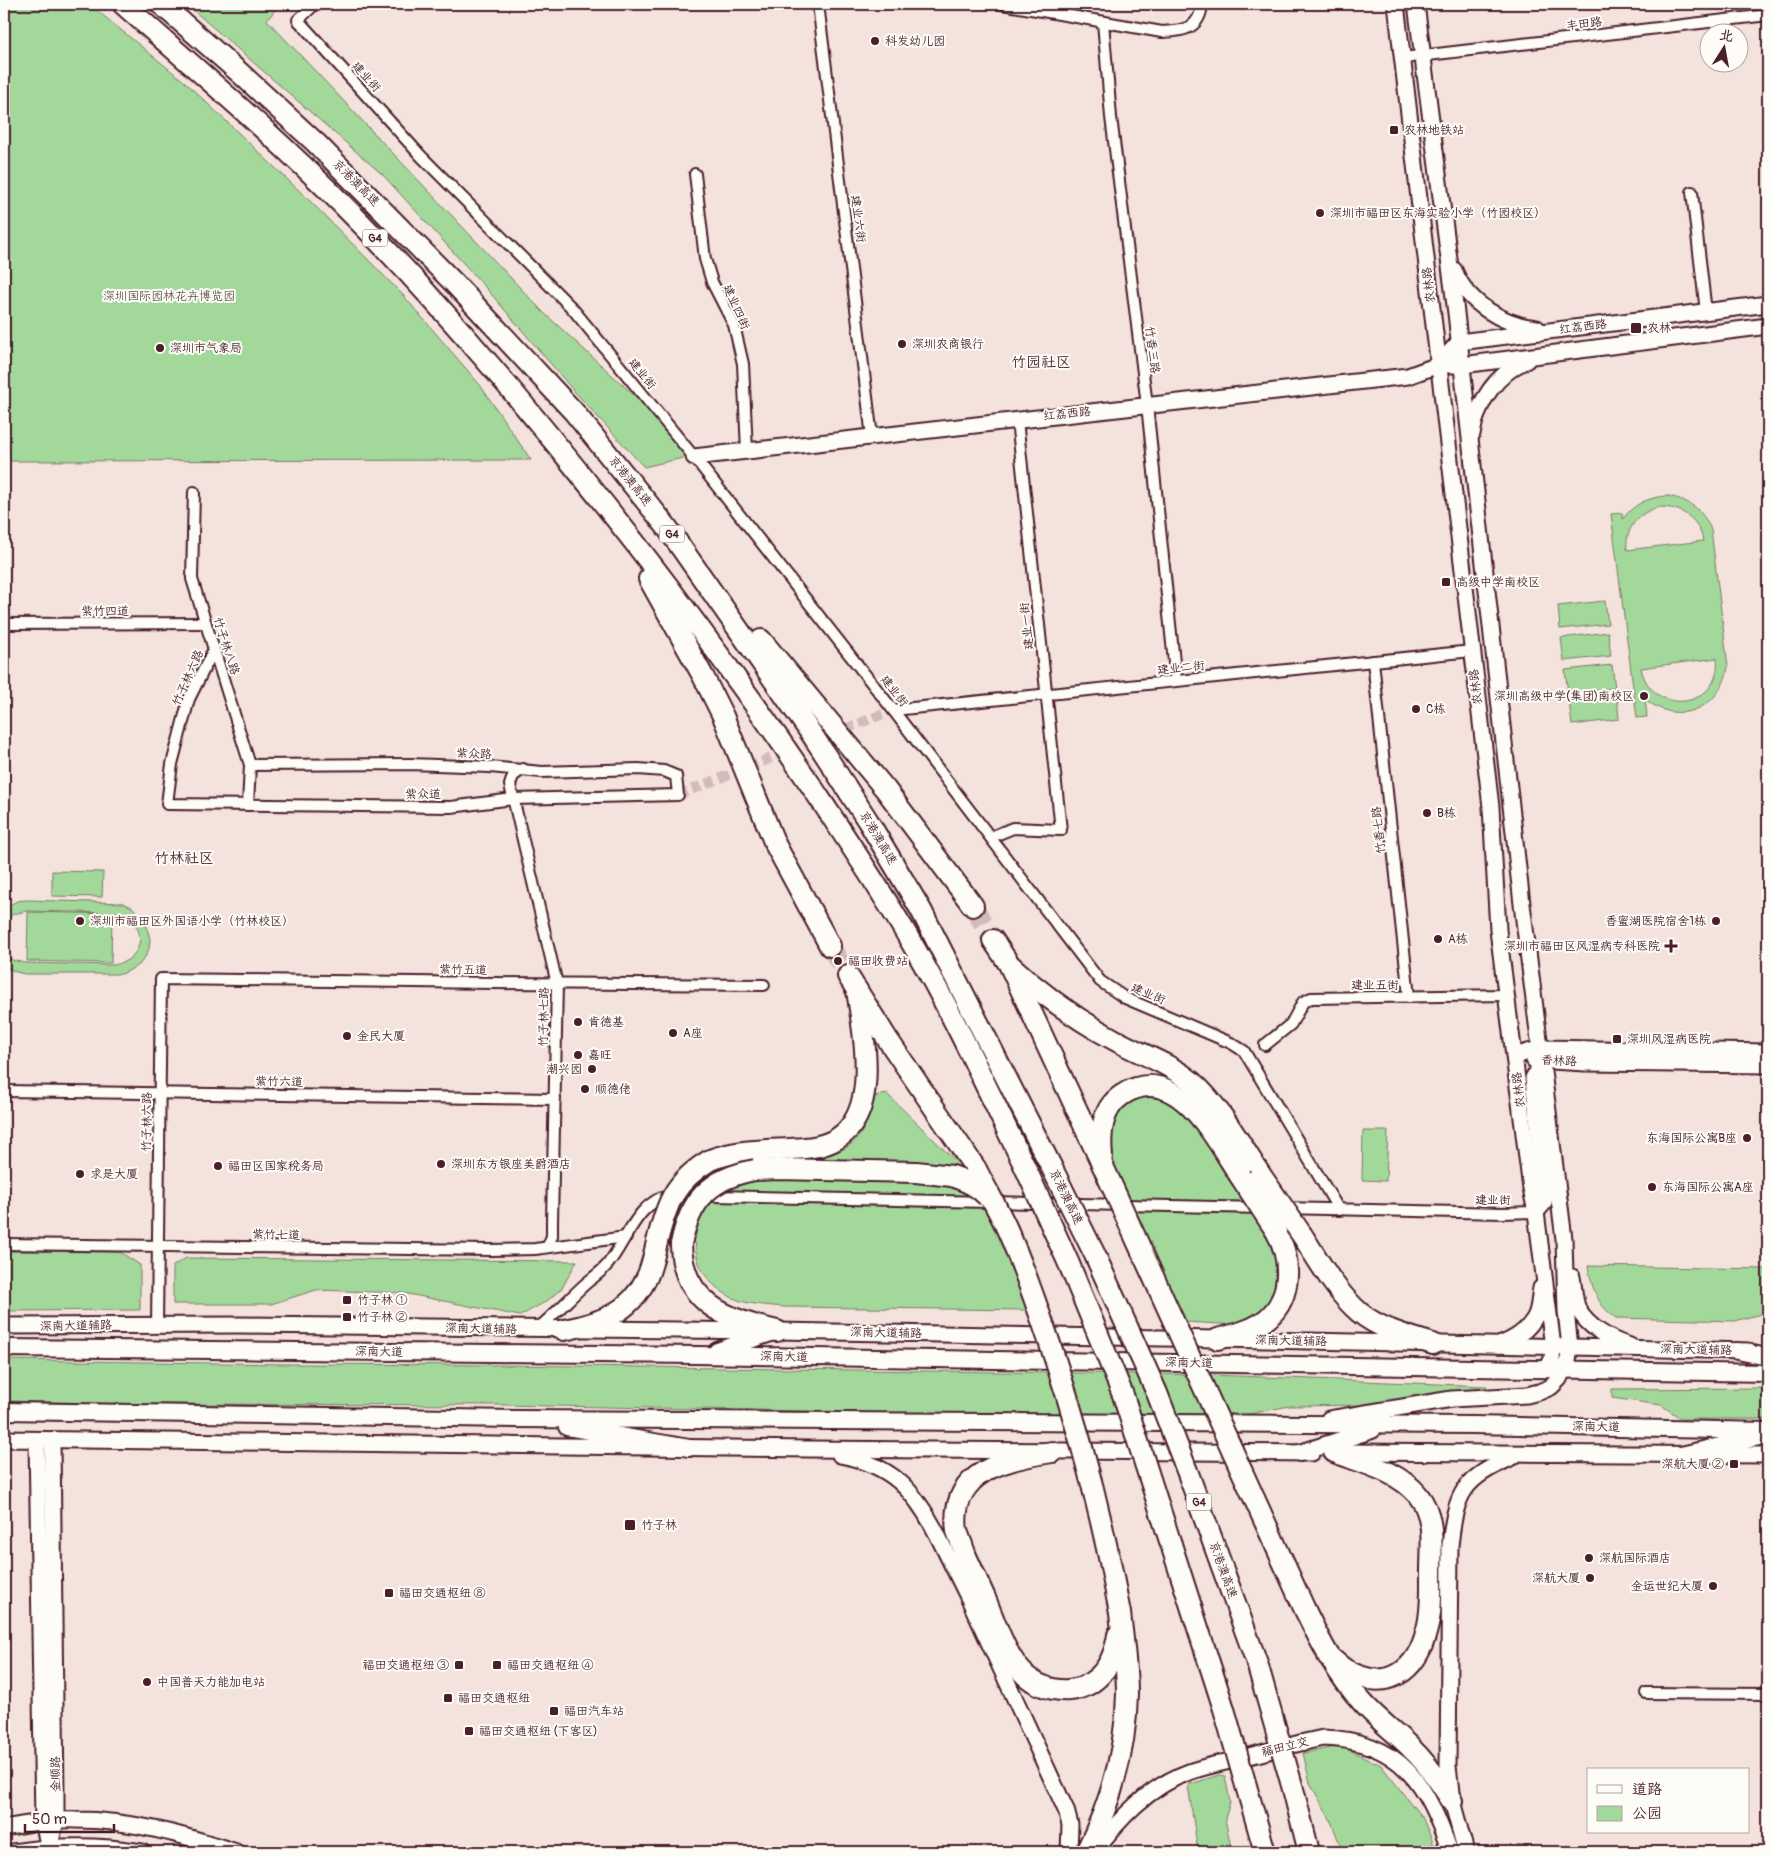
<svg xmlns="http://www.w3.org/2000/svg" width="1772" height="1856" viewBox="0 0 1772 1856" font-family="Pangolin,'LXGW WenKai TC',sans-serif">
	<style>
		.green { fill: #a3d89b; stroke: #767c63; fill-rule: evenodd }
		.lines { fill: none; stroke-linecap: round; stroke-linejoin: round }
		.street-tunnel { stroke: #d2bbb9; stroke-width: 10; stroke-dasharray: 10 5; stroke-linecap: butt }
		.highway-tunnel { stroke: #d2bbb9; stroke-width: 20; stroke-dasharray: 20 10; stroke-linecap: butt }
		.street-casing { stroke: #4a1f2b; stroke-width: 14 }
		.secondary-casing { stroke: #4a1f2b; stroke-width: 19 }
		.primary-casing { stroke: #4a1f2b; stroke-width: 20 }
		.highway-casing { stroke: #4a1f2b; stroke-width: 24 }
		.street { stroke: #fdfcf7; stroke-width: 10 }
		.secondary { stroke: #fdfcf7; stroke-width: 15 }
		.primary { stroke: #fdfcf7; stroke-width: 16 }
		.highway { stroke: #fdfcf7; stroke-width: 20 }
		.secondary-bridge-casing { stroke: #4a1f2b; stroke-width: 19; stroke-linecap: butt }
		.highway-bridge-casing { stroke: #4a1f2b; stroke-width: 24; stroke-linecap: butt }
		.secondary-bridge { stroke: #fdfcf7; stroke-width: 15 }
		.highway-bridge { stroke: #fdfcf7; stroke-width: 20 }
		.poi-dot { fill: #4a1f2b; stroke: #fdfcf7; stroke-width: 2 }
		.labels { text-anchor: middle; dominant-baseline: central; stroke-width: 4; stroke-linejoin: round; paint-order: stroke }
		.shield { fill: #fdfcf7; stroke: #806168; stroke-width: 1 }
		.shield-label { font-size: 11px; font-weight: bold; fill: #4a1f2b }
		.street-label { font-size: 12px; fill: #4a1f2b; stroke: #fdfcf7 }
		.poi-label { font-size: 12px; fill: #4a1f2b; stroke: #fdfcf7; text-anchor: start }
		.park-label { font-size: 12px; fill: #65564d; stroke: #fdfcf7 }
		.quarter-label { font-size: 15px; fill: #4a1f2b; stroke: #fdfcf7 }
	</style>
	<rect width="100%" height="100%" fill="#f4e2dc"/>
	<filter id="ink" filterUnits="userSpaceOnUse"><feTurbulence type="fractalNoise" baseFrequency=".02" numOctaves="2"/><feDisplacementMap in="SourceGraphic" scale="10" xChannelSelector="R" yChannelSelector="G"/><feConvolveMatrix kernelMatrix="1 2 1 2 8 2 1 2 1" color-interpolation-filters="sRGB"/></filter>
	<g filter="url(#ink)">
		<g class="green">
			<polygon points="4,4 89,4 186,83 310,201 402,294 480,385 531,460 4,461"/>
			<polygon points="186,4 280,4 267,20 543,312 648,408 687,457 644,467 573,390 486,288 383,175"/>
			<path d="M1668,496c21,4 35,14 43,34l17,137c-7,42 -50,60 -83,32l2,18 -10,1 -26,-204 11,-1 1,6c11,-16 27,-22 45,-23zM1660,507c22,0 39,12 43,34l-76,9c-2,-22 11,-38 33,-43zM1717,658c6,50 -65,61 -76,10z"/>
			<polygon points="1605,601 1608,624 1560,629 1558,606"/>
			<polygon points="1608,632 1611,656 1564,661 1561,638"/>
			<polygon points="1612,665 1615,688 1568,693 1565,670"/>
			<polygon points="1617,696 1619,719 1572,725 1569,701"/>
			<polygon points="52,871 103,872 102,897 52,896"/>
			<path d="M26,900l97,3 9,4 13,14 5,18 -1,10 -4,8 -6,8 -17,9h-97l-9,-2 -12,-6v-15l8,9 13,3 88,2c31,-4 37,-40 7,-52l-94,-2 -13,3 -9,9v-15l13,-7z"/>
			<polygon points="28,912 112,914 111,963 27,961"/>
			<path d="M887,1094l79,77 -174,-9c24,-3 52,-6 68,-27 7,-10 9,-26 13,-38z"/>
			<polygon points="1140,1096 1156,1096 1173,1103 1203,1133 1270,1237 1278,1253 1281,1287 1264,1315 1238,1325 1185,1322 1107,1160 1106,1147 1116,1110"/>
			<polygon points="1363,1131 1388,1131 1386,1181 1362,1180"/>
			<path d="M789,1177l143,5c16,4 32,9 45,20 23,20 39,79 50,108l-244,-3c-16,-2 -35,-2 -50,-9 -29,-14 -44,-41 -35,-73 2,-7 5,-15 9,-20 6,-7 18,-15 25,-18 18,-9 38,-9 57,-10z"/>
			<polygon points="4,1251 120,1252 140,1265 140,1310 4,1311"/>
			<polygon points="186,1258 577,1261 562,1288 547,1301 520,1316 403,1293 316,1290 271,1304 173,1304 173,1266"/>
			<path d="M1588,1266l180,3v43l-33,9 -119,-3c-19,-12 -24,-31 -28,-52z"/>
			<polygon points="4,1360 287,1364 504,1365 1212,1375 1487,1386 1484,1390 1378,1405 1289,1406 1239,1416 1009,1415 503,1405 147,1404 4,1401"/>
			<polygon points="1768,1388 1768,1419 1682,1419 1661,1405 1612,1398 1612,1389"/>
			<polygon points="1341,1746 1381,1765 1423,1819 1437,1852 1343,1852 1330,1819 1310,1783 1303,1753"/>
			<polygon points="1219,1775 1225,1776 1230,1802 1225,1819 1232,1852 1198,1852 1188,1785"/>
		</g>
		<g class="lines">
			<polyline class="street-tunnel" points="678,795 893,710"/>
			<g class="highway-tunnel">
				<polyline points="973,906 993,940"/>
				<polyline points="830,946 848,976"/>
			</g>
			<g class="street-casing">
				<g id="street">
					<polyline points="315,4 298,20 421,156 572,308 694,457 893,710 1100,981 1125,998 1231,1043 1244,1051 1339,1210"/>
					<polyline points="818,4 872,437"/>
					<path d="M1002,4l160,28c22,-1 38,-3 40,-28"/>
					<polyline points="1103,22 1111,117 1147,405 1176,681"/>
					<polyline points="1403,58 1768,15"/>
					<polyline points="695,174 705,259 712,282 734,325 743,364 747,451"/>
					<polyline points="1692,192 1706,312"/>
					<polyline points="194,492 192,579 250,765 248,805"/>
					<polyline points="4,624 205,623"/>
					<polyline points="214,649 189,699 172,764 167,804 451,807 513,799 678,795 676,776 664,771 638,769 542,772 490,767 410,764 250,765"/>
					<polyline points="1373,661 1409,997"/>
					<polyline points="893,710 1472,651"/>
					<polyline points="523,769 513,776 510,785 557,984 552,1222 552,1236 548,1246"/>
					<polyline points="991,837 1013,828 1061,830 1017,420"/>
					<polyline points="1265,1045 1291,1024 1303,1002 1311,998 1507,995"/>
					<polyline points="4,1091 555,1099"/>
					<polyline points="1282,1208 1503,1213 1536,1212"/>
					<polyline points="4,1244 491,1250 535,1249 626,1237"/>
					<polyline points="157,1325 161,979 495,983 764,985"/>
					<path d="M537,1329c16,-13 30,-28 45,-42 8,-8 19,-14 26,-23 19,-24 29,-62 62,-69l593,13"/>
					<polyline points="1646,1693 1768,1694"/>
				</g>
			</g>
			<g class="secondary-casing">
				<g id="secondary">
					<polyline points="1396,4 1491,807 1498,930 1531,1189 1536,1212 1553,1347 1552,1359 1547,1369"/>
					<path d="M1454,270c13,33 49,55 83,58"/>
					<polyline points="1438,365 1459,342 1768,304"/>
					<path d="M1472,434c5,-32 25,-61 55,-74"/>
					<polyline points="694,457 1408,376 1438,365 1462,365 1768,326"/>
					<polyline points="1515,1056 1541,1048 1768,1052"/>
					<polyline points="1534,1060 1585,1063 1768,1065"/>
					<polyline points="1536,1212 1544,1203 1545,1194 1533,1078 1543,1061"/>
					<path d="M1572,1277c2,10 2,23 6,32 9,18 34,32 52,37"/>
					<polyline points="4,1326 238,1325 777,1331 1218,1339 1749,1351"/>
					<path d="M1499,1345c14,-5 27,-13 35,-26 6,-9 5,-21 7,-31"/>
					<polyline points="1329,1419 1452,1399 1527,1395 1539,1392 1551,1387 1559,1379 1568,1360 1570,1347 1566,1311 1564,1239 1522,904 1456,313 1416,4"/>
					<polyline points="4,1439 809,1449 1312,1453"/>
					<polyline points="37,1440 43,1822 48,1844"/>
					<polyline points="1345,1452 1768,1455"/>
					<path d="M840,1455c51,10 74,34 97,79"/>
					<polyline points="970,1601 1066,1810 1070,1825 1069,1852"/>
					<path d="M4,1828c23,-4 47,-9 72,-8 55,0 108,15 160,32"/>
					<polyline points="49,1848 56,1821 56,1797 52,1440"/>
					<path d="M13,1852c43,-7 86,-7 129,0"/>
					<path d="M1094,1852c25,-33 54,-65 95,-80 19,-7 40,-10 60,-16 24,-6 49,-13 74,-18 79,2 104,47 127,114"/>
					<path d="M1466,1852l-14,-51 -4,-35 2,-220c6,-55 13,-67 63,-89"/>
				</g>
			</g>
			<g class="primary-casing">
				<g id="primary">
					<polyline points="4,1348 697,1355 1768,1373"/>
					<polyline points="717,1351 777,1331"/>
					<polyline points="1737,1351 1768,1357"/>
					<polyline points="4,1411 515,1419 1474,1425 1768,1431"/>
					<polyline points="567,1427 689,1448"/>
					<polyline points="1300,1453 1372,1430"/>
					<polyline points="1681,1455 1759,1437"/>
				</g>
			</g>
			<g class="highway-casing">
				<g id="highway">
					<path d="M123,4c74,66 150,130 220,201 105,105 200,221 292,338 61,79 119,159 175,241 36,54 72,107 104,163 41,71 75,146 111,220"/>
					<polyline points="161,4 240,73 316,143 455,284 574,412 666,526 813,736 868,821 921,910 1051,1166"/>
					<polyline points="649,579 704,678 723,716 775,844 830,946"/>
					<polyline points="761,640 886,790 973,906"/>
					<polyline points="993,940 1009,964 1102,1164"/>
					<path d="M1009,964c32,30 67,55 106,76 25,14 54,23 77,42 26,22 49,63 68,92"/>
					<polyline points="848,976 888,1040 976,1169"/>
					<path d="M1102,1157c-2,-23 -1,-48 20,-62 54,-36 94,45 118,81"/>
					<path d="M710,1160c31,-12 63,-9 95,-12 82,-6 60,-103 52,-158"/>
					<polyline points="755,1170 777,1169 916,1172 952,1176"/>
					<path d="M1302,1235c17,26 33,56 57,77 20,17 49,24 74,32"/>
					<path d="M681,1244c1,59 46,76 96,87"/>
					<path d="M564,1330c35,-7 65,-16 82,-51 6,-11 8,-25 11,-37"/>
					<path d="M1218,1339c18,-5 36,-9 50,-21 25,-22 23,-61 8,-87"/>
					<path d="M957,1531c-8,-60 48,-72 95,-79"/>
					<path d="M985,1598c10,24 21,60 41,78 8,7 17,11 27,13 38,7 60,-20 65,-54"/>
					<path d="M1305,1610c16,33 33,66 58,93 14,16 32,29 47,44 17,16 30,35 42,54"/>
					<path d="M1328,1656c6,4 11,10 18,14 41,23 71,2 81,-41 5,-18 4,-38 4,-57 0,-26 5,-55 -13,-77 -20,-24 -55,-32 -84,-43"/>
					<path d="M1086,1852c25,-49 40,-103 41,-158 0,-27 -4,-54 -7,-81"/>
				</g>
			</g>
			<use href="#street" class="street"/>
			<use href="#secondary" class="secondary"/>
			<use href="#primary" class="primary"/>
			<use href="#highway" class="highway"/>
			<g class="secondary-bridge-casing">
				<polyline id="secondary-bridge" points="937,1534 970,1601"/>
			</g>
			<g class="highway-bridge-casing">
				<g id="highway-bridge">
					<polyline points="1102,1164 1305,1610"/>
					<polyline points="1051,1166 1095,1255 1157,1393 1189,1476 1257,1663 1293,1789 1309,1852"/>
					<polyline points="1025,1167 1069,1264 1123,1395 1224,1709 1265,1852"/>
					<path d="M976,1169c10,20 22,40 31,60 18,40 31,80 45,121 29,86 52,174 68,263"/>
					<polyline points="1260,1174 1302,1235"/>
					<path d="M952,1176c14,5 26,10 36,21"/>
					<polyline points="1240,1176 1276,1231"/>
					<path d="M657,1242c10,-40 17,-60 53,-82"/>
					<path d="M681,1244c9,-44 29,-66 74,-74"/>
					<polyline points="957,1531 966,1556 985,1598"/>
				</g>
			</g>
			<use href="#secondary-bridge" class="secondary-bridge"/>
			<use href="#highway-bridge" class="highway-bridge"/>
		</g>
	</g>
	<g class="poi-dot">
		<circle cx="875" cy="41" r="5"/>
		<rect x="1389" y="125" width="10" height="10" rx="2.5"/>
		<circle cx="1320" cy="213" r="5"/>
		<rect x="1630" y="322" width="12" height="12" rx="2.5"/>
		<circle cx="902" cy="344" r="5"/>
		<circle cx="160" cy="348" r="5"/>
		<rect x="1441" y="577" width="10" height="10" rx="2.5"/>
		<circle cx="1644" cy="696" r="5"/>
		<circle cx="1416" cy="709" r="5"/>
		<circle cx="1427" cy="813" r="5"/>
		<circle cx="80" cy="921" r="5"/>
		<circle cx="1716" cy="921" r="5"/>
		<circle cx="1438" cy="939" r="5"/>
		<path d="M1668.5 938.5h5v5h5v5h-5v5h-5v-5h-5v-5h5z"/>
		<circle cx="838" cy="961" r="5"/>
		<circle cx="578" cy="1022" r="5"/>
		<circle cx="673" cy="1033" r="5"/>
		<circle cx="347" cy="1036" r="5"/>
		<rect x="1612" y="1034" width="10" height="10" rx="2.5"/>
		<circle cx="578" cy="1055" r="5"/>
		<circle cx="592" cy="1069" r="5"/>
		<circle cx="585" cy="1089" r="5"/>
		<circle cx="1747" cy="1138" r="5"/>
		<circle cx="441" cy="1164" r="5"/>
		<circle cx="218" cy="1166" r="5"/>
		<circle cx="80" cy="1174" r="5"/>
		<circle cx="1652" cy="1187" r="5"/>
		<rect x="342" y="1295" width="10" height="10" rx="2.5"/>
		<rect x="342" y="1312" width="10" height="10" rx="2.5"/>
		<rect x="1729" y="1459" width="10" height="10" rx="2.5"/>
		<rect x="624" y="1519" width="12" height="12" rx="2.5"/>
		<circle cx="1589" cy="1558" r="5"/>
		<circle cx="1590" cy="1578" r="5"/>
		<circle cx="1713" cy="1586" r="5"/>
		<rect x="384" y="1588" width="10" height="10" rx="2.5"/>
		<rect x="454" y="1660" width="10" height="10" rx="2.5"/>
		<rect x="492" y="1660" width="10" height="10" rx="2.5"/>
		<circle cx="147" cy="1682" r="5"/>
		<rect x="443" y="1693" width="10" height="10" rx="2.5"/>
		<rect x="549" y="1706" width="10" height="10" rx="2.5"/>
		<rect x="464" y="1726" width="10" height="10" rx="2.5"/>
	</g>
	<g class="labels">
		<g class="shield">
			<rect x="362.5" y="229.5" width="25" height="17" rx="4"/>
			<rect x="659.5" y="525.5" width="25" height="17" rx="4"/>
			<rect x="1186.5" y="1493.5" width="25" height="17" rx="4"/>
		</g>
		<g class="shield-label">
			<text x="375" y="238">G4</text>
			<text x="672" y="534">G4</text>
			<text x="1199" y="1502">G4</text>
		</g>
		<g class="street-label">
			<text transform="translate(1584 24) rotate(-7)">丰田路</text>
			<text transform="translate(366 77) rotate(48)">建业街</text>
			<text transform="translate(356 183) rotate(45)">京港澳高速</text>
			<text transform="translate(858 219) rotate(83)">建业六街</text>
			<text transform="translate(1429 285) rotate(-97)">农林路</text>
			<text transform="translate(736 307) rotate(66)">建业四街</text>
			<text transform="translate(1583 327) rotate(-7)">红荔西路</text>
			<text transform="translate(1152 350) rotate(83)">竹香三路</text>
			<text transform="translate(642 374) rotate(51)">建业街</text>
			<text transform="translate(1067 414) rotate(-6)">红荔西路</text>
			<text transform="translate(630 481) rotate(51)">京港澳高速</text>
			<text x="105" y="611">紫竹四道</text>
			<text transform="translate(1027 626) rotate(-96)">建业一街</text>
			<text transform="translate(226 646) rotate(72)">竹子林八路</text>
			<text transform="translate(1181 668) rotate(-6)">建业二街</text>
			<text transform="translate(188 678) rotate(-66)">竹子林六路</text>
			<text transform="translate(1476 687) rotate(-97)">农林路</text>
			<text transform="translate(894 691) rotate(52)">建业街</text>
			<text transform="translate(474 754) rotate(2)">紫众路</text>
			<text x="423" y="794">紫众道</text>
			<text transform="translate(1379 830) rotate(-96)">竹香七路</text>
			<text transform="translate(878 838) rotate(59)">京港澳高速</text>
			<text transform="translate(463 970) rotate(1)">紫竹五道</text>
			<text x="1375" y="985">建业五街</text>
			<text transform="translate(1148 994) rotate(23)">建业街</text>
			<text transform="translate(544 1017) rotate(-89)">竹子林七路</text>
			<text transform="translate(1559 1061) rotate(3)">香林路</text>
			<text transform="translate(279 1082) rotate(1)">紫竹六道</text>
			<text transform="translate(1519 1090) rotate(-97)">农林路</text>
			<text transform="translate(147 1122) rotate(-89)">竹子林六路</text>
			<text transform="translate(1066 1197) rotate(64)">京港澳高速</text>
			<text x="1493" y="1200">建业街</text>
			<text transform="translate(276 1235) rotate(1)">紫竹七道</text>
			<text transform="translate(76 1326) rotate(-1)">深南大道辅路</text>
			<text transform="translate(481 1329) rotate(1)">深南大道辅路</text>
			<text transform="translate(886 1333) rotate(1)">深南大道辅路</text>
			<text transform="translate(1291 1341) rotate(1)">深南大道辅路</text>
			<text transform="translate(1696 1350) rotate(1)">深南大道辅路</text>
			<text transform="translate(379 1352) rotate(1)">深南大道</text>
			<text transform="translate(784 1357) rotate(1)">深南大道</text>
			<text transform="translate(1189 1363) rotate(1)">深南大道</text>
			<text transform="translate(1596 1427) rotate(1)">深南大道</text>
			<text transform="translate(1223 1570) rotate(70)">京港澳高速</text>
			<text transform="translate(1285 1747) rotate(-14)">福田立交</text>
			<text transform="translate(56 1774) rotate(-91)">金顺路</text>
		</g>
		<g class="poi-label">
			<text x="885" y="41">科发幼儿园</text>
			<text x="1404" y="130">农林地铁站</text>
			<text x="1330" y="213">深圳市福田区东海实验小学（竹园校区）</text>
			<text x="1647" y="328">农林</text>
			<text x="912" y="344">深圳农商银行</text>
			<text x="170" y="348">深圳市气象局</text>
			<text x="1456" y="582">高级中学南校区</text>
			<text x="1634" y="696" text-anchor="end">深圳高级中学(集团)南校区</text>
			<text x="1426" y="709">C栋</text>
			<text x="1437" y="813">B栋</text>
			<text x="90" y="921">深圳市福田区外国语小学（竹林校区）</text>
			<text x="1706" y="921" text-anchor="end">香蜜湖医院宿舍1栋</text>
			<text x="1448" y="939">A栋</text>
			<text x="1660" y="946" text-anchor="end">深圳市福田区风湿病专科医院</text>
			<text x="848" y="961">福田收费站</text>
			<text x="588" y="1022">肯德基</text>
			<text x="683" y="1033">A座</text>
			<text x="357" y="1036">金民大厦</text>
			<text x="1627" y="1039">深圳风湿病医院</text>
			<text x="588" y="1055">嘉旺</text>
			<text x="582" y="1069" text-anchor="end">潮兴园</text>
			<text x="595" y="1089">顺德佬</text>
			<text x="1737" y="1138" text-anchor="end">东海国际公寓B座</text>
			<text x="451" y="1164">深圳东方银座美爵酒店</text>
			<text x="228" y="1166">福田区国家税务局</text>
			<text x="90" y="1174">求是大厦</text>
			<text x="1662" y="1187">东海国际公寓A座</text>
			<text x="357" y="1300">竹子林 ①</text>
			<text x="357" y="1317">竹子林 ②</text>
			<text x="1724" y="1464" text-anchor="end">深航大厦 ②</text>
			<text x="641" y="1525">竹子林</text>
			<text x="1599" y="1558">深航国际酒店</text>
			<text x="1580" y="1578" text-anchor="end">深航大厦</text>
			<text x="1703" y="1586" text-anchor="end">金运世纪大厦</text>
			<text x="399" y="1593">福田交通枢纽 ⑧</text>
			<text x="449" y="1665" text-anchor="end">福田交通枢纽 ③</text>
			<text x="507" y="1665">福田交通枢纽 ④</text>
			<text x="157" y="1682">中国普天力能加电站</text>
			<text x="458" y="1698">福田交通枢纽</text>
			<text x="564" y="1711">福田汽车站</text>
			<text x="479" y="1731">福田交通枢纽 (下客区)</text>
		</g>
		<g class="park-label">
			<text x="169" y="296">深圳国际园林花卉博览园</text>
		</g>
		<g class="quarter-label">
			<text x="1041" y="362">竹园社区</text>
			<text x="184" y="858">竹林社区</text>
		</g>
	</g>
	<rect width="1772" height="1856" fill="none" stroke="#fdfcf7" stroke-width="20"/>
	<rect x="10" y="10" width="1752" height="1836" fill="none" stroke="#4a1f2b" stroke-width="2" filter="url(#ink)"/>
	<rect x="1587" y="1768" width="162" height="65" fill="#fdfcf7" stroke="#b5a4a5"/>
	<rect x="1597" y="1785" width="25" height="8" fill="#fdfcf7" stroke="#b5a4a5"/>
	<text x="1632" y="1794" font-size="15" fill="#4a1f2b">道路</text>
	<rect x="1597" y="1806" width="25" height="15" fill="#a3d89b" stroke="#b5a4a5"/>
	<text x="1632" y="1818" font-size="15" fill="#4a1f2b">公园</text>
	<g transform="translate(1724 48) rotate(11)"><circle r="24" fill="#fdfcf7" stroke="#b5a4a5"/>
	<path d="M0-4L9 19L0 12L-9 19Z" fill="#4a1f2b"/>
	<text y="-8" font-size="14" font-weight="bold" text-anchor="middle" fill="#4a1f2b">北</text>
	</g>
	<path d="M25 1824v8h89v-8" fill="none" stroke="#4a1f2b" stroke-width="2.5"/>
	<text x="32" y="1824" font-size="15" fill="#4a1f2b" stroke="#fdfcf7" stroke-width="4" paint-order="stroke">50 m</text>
</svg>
